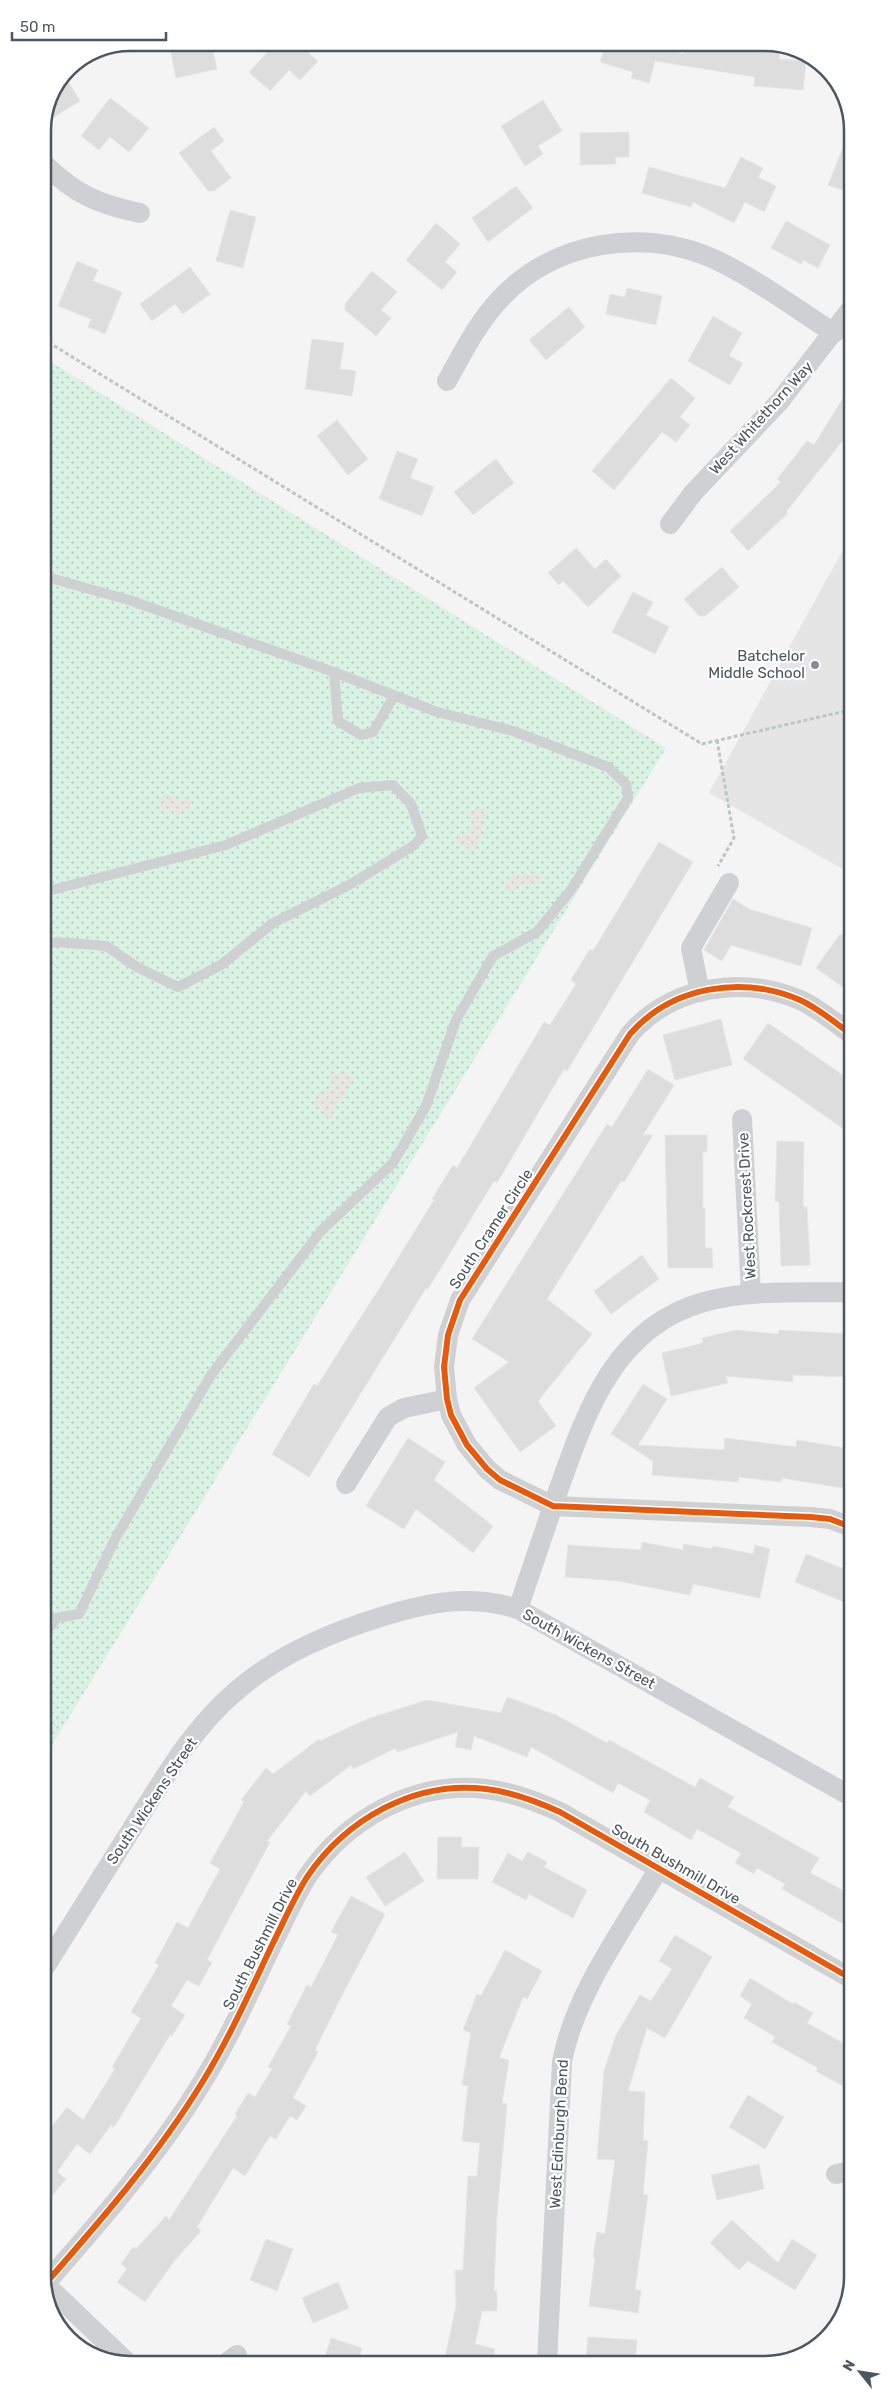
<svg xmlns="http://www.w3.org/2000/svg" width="895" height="2407" viewBox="0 0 895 2407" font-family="Rubik,sans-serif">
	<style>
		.education { fill: #e6e5e6 }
		.green { fill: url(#green-dots) }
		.sand { fill: url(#sand-dots) }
		.building { fill: #ddddde; stroke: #e5e6e7 }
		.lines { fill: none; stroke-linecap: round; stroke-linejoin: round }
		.path { stroke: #bcc7c4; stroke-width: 3; stroke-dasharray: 4 2.5; stroke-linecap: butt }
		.lane { stroke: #ced0d2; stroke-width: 10 }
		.street { stroke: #ced0d2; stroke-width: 20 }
		.cycleway-casing { stroke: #fff; stroke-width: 9 }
		.cycleway { stroke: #e8590c; stroke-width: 6 }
		.poi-dot { fill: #868d94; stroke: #fff; stroke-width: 2 }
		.labels { text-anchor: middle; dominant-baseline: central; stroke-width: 4.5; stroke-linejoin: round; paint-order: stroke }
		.street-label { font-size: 15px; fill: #4a5661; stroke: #fff }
		.poi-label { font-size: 15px; fill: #4a5661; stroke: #fff; text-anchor: end }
		.rim { fill: none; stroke: #4a5661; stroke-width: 2.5 }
	</style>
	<defs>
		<pattern id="green-dots" width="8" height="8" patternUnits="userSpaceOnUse" patternTransform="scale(1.25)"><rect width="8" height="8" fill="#d9f2e3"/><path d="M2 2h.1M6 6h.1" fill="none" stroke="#b2c7bb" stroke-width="1.8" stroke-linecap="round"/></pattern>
		<pattern id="sand-dots" width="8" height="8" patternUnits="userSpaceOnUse" patternTransform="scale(1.25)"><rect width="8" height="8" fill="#e7e6e1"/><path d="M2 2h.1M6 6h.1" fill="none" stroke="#c8c7c4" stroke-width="1.8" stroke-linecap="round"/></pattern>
	</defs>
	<rect width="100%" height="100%" fill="#f4f4f4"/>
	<polygon class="education" points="850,537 851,874 709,793"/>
	<polygon class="green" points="43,357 666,748 45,1756"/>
	<g class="sand">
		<path d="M168,794l13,6 6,-1 4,3v6l-15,6 -17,-6c-1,-8 2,-11 9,-14z"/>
		<polygon points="474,808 483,809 486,814 478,845 474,849 468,849 456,842 458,835 466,833 472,826 469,817"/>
		<path d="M535,871l6,7 -2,6 -19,1 -4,5 -6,2 -5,-3c2,-15 11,-16 24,-14z"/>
		<path d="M340,1072l7,1 7,7 -3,5 -6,2 2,8c-8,6 -13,10 -13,21l-3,4 -6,-2 -3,-11h-5l-2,-7 7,-10 8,2 3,-2 -3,-17 7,2z"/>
	</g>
	<g class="building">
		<polygon points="188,43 211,43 217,69 176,78 171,53 190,49"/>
		<polygon points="276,43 297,43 318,61 300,80 289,70 270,91 249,72"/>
		<polygon points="606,43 647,43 684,54 686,43 775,44 780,47 779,59 806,61 803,90 754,86 755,77 655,61 649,83 631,78 633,72 600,62"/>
		<polygon points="65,76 80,101 44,123 56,96"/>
		<polygon points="110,98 149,128 129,152 110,137 99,150 81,136"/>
		<polygon points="543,100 562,131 538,146 543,154 525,166 501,126"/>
		<polygon points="214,127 224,141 211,151 231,178 214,191 208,191 179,153"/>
		<polygon points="629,132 629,157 615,157 616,164 580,165 580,133"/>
		<polygon points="849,133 850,193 828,185"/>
		<polygon points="741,157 763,168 758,177 776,186 764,212 745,202 734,223 693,202 691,207 642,193 649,167 725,188"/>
		<polygon points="516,186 533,208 488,242 472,218"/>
		<polygon points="230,210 256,217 243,268 216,261"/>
		<polygon points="786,221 830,245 818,268 803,260 801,264 771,248"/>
		<polygon points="436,223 460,244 445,262 457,272 442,290 406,260"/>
		<polygon points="77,261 98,270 93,281 122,292 105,334 88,327 91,319 58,306"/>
		<polygon points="190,267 210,294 183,314 175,304 152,321 140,304"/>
		<polygon points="372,271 397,292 381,310 391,318 376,336 345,310 345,304"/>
		<polygon points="627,288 662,296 656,325 606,314 610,294 625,297"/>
		<polygon points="569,307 585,327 546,360 529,340"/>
		<polygon points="713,316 742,333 729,356 743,363 730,385 688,361"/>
		<polygon points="312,339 344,343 340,369 356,371 352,396 305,389"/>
		<polygon points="671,378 695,398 680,417 690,425 676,442 662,432 614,490 592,471"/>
		<polygon points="850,387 850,443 844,439 786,512 788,513 748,551 730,531 781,482 777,479 807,441 814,445"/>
		<polygon points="337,420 368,459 348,475 317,436"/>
		<polygon points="397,451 418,459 410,478 434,487 422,516 379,499"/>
		<polygon points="496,459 514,483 473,515 454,492"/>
		<polygon points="576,548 595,569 606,559 621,576 588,607 563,581 559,585 548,573"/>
		<polygon points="722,567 739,587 705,616 699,616 684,599"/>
		<polygon points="633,592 653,602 646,615 669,627 655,654 612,632"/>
		<polygon points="659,842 693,862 567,1071 564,1069 497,1183 494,1181 428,1289 426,1288 309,1477 272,1454 314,1384 317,1386 382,1284 434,1200 432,1199 453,1165 457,1168 544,1022 550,1025 576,984 571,980 590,949 593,951"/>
		<polygon points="733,899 749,909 812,928 801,966 731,945 722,961 704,950"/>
		<polygon points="840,934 851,941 851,993 816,968"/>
		<polygon points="721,1019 732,1065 675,1080 663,1035"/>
		<polygon points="768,1023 851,1081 851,1134 743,1059"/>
		<polygon points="648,1069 674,1085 643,1135 653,1135 624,1182 621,1181 547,1299 592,1334 538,1401 556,1426 520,1452 474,1388 509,1362 472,1339 607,1124 612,1127"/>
		<polygon points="665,1135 707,1135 707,1152 703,1152 703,1208 705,1208 705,1248 712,1248 713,1268 668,1268"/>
		<polygon points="777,1141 804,1142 803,1207 807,1207 810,1265 781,1266 779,1202 775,1201"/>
		<polygon points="642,1255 659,1279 611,1314 594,1291"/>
		<polygon points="736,1330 778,1334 779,1330 851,1334 851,1377 793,1375 793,1382 726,1376 728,1383 671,1396 662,1353 703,1343 702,1338"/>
		<polygon points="643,1384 667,1399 638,1445 724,1450 725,1438 796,1447 797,1440 851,1449 849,1489 782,1478 781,1482 739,1477 738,1482 652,1475 653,1461 611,1434"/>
		<polygon points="408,1438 445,1462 434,1480 493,1526 473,1553 416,1509 404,1529 366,1506"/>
		<polygon points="642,1542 683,1550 684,1544 712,1549 713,1546 753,1554 755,1545 770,1549 760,1598 693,1584 690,1595 618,1581 565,1577 568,1545 641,1550"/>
		<polygon points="806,1554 852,1572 852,1605 795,1582"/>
		<polygon points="507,1697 556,1715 607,1743 609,1740 695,1787 700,1778 734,1797 728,1807 819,1858 810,1873 852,1895 852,1929 782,1889 785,1884 757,1868 754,1874 735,1863 741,1853 697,1829 691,1840 644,1812 650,1800 618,1783 613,1793 531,1747 527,1757 474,1736 471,1750 455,1747 458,1732 397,1752 396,1748 353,1769 351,1765 310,1796 306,1791 267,1841 270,1842 207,1960 212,1962 199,1986 187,1980 171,2006 185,2015 172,2036 170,2035 114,2127 111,2125 90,2154 77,2144 57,2172 66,2179 45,2204 45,2136 67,2107 83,2120 115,2069 112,2067 141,2018 131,2012 159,1965 155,1963 177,1922 188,1928 220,1869 210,1863 244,1802 241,1800 266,1768 273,1774 319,1739 320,1741 367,1719 427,1700 501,1713"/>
		<polygon points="438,1837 462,1837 461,1847 479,1847 478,1879 437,1879"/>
		<polygon points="405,1852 424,1881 385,1906 366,1877"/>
		<polygon points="528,1852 547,1862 544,1867 587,1890 573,1918 529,1894 526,1900 492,1882 508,1853 522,1861"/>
		<polygon points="351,1896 385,1914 339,2001 315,2050 318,2052 293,2098 306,2106 297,2120 290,2116 276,2139 270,2136 245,2176 233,2168 197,2227 201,2231 175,2260 145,2302 117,2282 127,2269 121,2264 133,2247 136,2249 166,2216 169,2220 237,2116 235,2114 248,2093 255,2097 272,2069 268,2067 291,2026 287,2024 307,1985 311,1987 338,1935 331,1932"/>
		<polygon points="675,1935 712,1957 665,2038 647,2028 628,2091 645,2092 643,2140 648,2141 643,2194 648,2195 635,2290 641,2290 638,2313 589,2306 595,2257 593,2257 597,2232 605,2234 615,2160 597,2159 604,2071 616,2035 640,1995 651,2001 672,1969 659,1961"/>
		<polygon points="505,1950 542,1971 527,1999 523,1997 499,2058 509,2060 502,2103 507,2104 497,2214 494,2291 497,2291 497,2311 482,2311 475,2344 495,2349 492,2363 444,2363 456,2306 455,2270 463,2270 468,2176 477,2176 480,2143 462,2141 468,2086 462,2085 471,2033 463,2030 477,1994 481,1996"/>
		<polygon points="750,1978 793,2004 794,2002 813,2013 807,2023 852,2048 852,2091 816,2071 818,2068 772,2042 775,2037 744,2018 752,2004 740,1996"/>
		<polygon points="748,2095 784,2117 765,2149 729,2127"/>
		<polygon points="759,2164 764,2189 717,2200 711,2175"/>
		<polygon points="732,2220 778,2263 792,2239 817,2255 795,2290 748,2261 739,2270 710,2243"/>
		<polygon points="266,2239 293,2249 277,2291 250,2280"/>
		<polygon points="338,2282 349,2308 313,2323 302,2298"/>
		<polygon points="588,2337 637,2340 635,2362 604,2362 586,2359"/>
		<polygon points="331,2338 362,2348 357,2363 330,2363 326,2354"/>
	</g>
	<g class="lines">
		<g class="path">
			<polyline points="43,339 702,744 850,710"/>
			<polyline points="717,740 734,838 718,866"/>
		</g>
		<g class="lane">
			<polyline points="43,576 129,600 334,672 437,712 513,731 608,767 626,784 628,798 571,890 537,932 493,956 456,1020 426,1106 393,1163 321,1231 211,1375 115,1539 79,1614 45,1620"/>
			<polyline points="334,672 338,721 361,735 373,732 394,696"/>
			<polyline points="44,892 226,845 359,788 393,785 411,804 422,836 413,846 349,885 273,923 221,965 178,987 137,967 106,946 57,942 44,945"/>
			<polyline points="45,1633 57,1618"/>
		</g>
		<g class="street">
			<path d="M43,163c32,31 54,41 97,50"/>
			<path d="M447,381c16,-29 31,-59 54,-83 53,-57 143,-71 213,-39 42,20 81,49 120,74"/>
			<polyline points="670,524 693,493 780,401 850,310"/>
			<polyline points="700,992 691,948 729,883"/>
			<path d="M851,1034c-17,-12 -33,-26 -51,-34 -58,-25 -128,-14 -170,34l-170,266 -12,35 -4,32 3,32 4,16 16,30 20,24 13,11 53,26 258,11 19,2 21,8"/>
			<polyline points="742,1119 751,1293"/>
			<polyline points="346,1484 388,1417 404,1408 447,1399"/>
			<path d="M518,1609c13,-39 26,-77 39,-115 28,-79 56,-167 147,-192 48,-13 98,-9 147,-10"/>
			<path d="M45,1967c31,-49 62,-99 93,-148 28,-44 56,-92 96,-126 42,-38 97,-61 150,-77 46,-14 87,-22 134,-7l334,188"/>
			<polyline points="836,2174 852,2171"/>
			<path d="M46,2283c56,-64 112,-128 157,-202 27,-44 48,-92 70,-138 11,-22 21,-45 34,-66 39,-58 108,-97 179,-88 26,3 50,12 74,23l292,167"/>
			<polyline points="46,2285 129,2364"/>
			<path d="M547,2362l15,-300c12,-67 62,-134 97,-194"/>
			<polyline points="225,2364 237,2355"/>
		</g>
		<g class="cycleway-casing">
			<g id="cycleway">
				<path d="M851,1034c-17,-12 -33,-26 -51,-34 -58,-25 -128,-14 -170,34l-170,266 -12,35 -4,32 3,32 4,16 16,30 20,24 13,11 53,26 258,11 19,2 21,8"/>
				<path d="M46,2283c56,-64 112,-128 157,-202 27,-44 48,-92 70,-138 11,-22 21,-45 34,-66 39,-58 108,-97 179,-88 26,3 50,12 74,23l292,167"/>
			</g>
		</g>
		<use href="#cycleway" class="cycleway"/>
	</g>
	<circle class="poi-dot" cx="815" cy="665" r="5"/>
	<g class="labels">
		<g class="street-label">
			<text transform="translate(761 418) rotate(-48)">West Whitethorn Way</text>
			<text transform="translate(747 1206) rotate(-93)">West Rockcrest Drive</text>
			<text transform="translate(491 1229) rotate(-57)">South Cramer Circle</text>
			<text transform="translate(589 1649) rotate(29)">South Wickens Street</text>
			<text transform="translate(152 1801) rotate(-56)">South Wickens Street</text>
			<text transform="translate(676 1864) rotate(30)">South Bushmill Drive</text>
			<text transform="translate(260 1944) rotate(-63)">South Bushmill Drive</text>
			<text transform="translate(559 2134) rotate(-87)">West Edinburgh Bend</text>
		</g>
		<g class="poi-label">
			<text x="805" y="656">Batchelor<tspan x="805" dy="17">Middle School</tspan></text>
		</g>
	</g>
	<path d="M0 0H895V2407H0ZM130 51H765A79 79 0 0 1 844 130V2277A79 79 0 0 1 765 2356H130A79 79 0 0 1 51 2277V130A79 79 0 0 1 130 51Z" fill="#fff" fill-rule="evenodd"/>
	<path class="rim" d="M130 51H765A79 79 0 0 1 844 130V2277A79 79 0 0 1 765 2356H130A79 79 0 0 1 51 2277V130A79 79 0 0 1 130 51Z"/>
	<g transform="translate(860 2372) rotate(300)" stroke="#ffffff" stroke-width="4" paint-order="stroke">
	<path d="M0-4L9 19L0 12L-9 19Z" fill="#4a5661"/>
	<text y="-8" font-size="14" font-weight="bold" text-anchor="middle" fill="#4a5661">N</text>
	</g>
	<path d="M12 32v8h154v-8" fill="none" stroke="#4a5661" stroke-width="2.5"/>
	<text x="20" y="32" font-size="15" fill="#4a5661" stroke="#ffffff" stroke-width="4" paint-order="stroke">50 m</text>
</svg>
